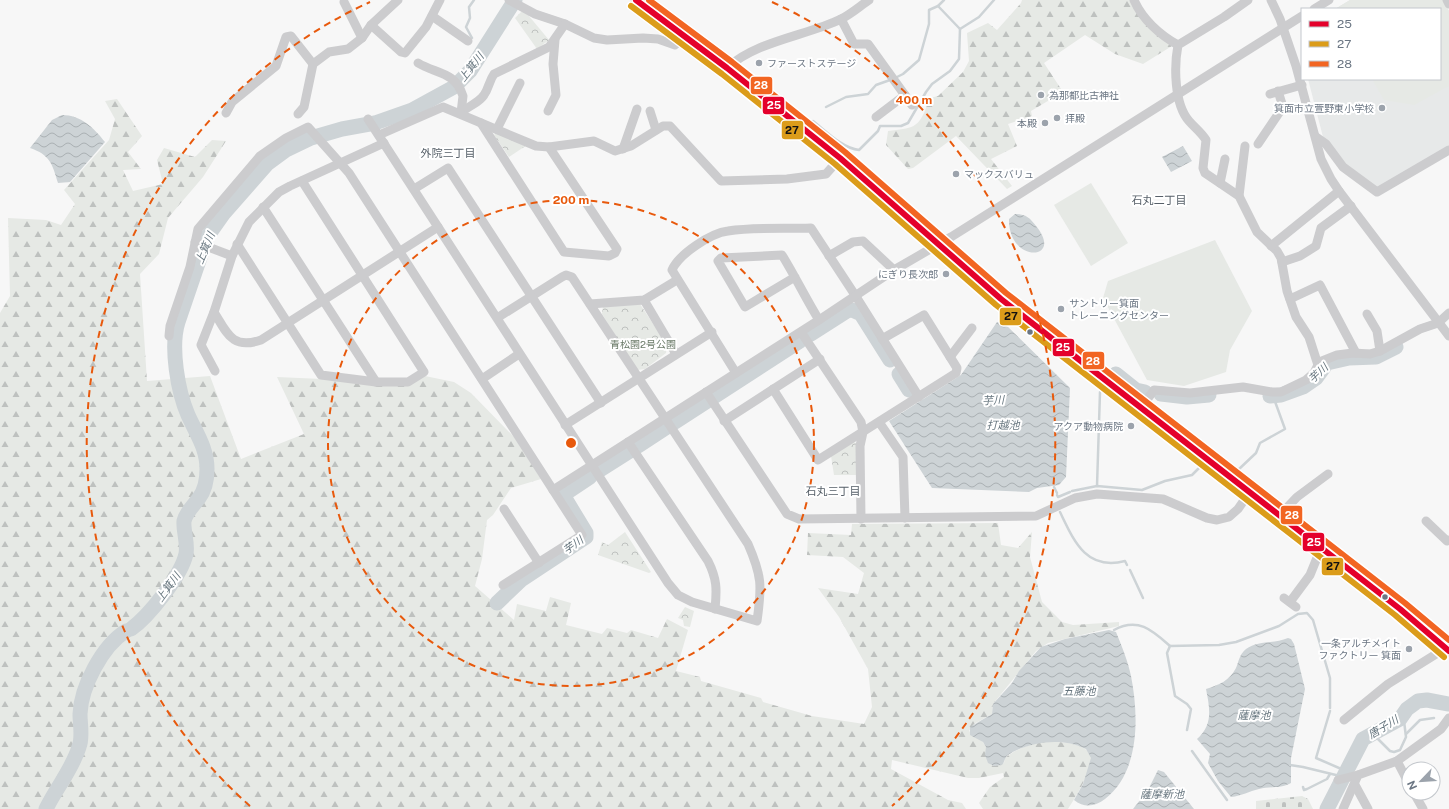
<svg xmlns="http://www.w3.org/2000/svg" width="1449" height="809" viewBox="0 0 1449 809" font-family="'Public Sans','Noto Sans JP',sans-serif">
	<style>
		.built { fill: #e7e9e9 }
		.grass { fill: #e6e9e5 }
		.forest { fill: url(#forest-firs) }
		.cemetery { fill: url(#cemetery-stones) }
		.park { fill: url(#park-crowns) }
		.water { fill: url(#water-waves) }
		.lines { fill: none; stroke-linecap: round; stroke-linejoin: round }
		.stream { stroke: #cdd3d6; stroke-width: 2.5 }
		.river { stroke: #cdd3d6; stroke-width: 15 }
		.minor { stroke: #ccccce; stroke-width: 9 }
		.major { stroke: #e0e0e1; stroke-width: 11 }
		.bus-1-casing { stroke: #fff; stroke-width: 9 }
		.bus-2-casing { stroke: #fff; stroke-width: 9 }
		.bus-3-casing { stroke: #fff; stroke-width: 9 }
		.bus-1 { stroke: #e4002b; stroke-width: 6 }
		.bus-2 { stroke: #db9c1a; stroke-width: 6 }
		.bus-3 { stroke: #f26522; stroke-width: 6 }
		.ring { fill: none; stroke: #e8590c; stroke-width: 2; stroke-dasharray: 7 5 }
		.poi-dot { fill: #9ca3ac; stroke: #fff; stroke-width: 1.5 }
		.bus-dot { fill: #6b7683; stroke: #fff; stroke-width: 1.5 }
		.labels { text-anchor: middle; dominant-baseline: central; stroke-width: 4; stroke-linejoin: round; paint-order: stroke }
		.poi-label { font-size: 10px; fill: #6b7683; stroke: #fff; text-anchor: start }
		.park-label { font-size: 10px; fill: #6b7b69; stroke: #fff }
		.water-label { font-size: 11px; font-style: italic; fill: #67767f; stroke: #fff }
		.neighbourhood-label { font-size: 11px; fill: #576069; stroke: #fff }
		.centre { fill: #e8590c; stroke: #fff; stroke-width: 2 }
		.ring-label { font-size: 12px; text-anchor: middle; font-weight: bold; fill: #e8590c; stroke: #fff; stroke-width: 4; stroke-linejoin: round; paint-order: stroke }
		.line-badge { stroke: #fff; stroke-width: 1.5 }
		.badge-label { font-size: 11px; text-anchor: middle; font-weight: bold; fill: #fff }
		.pale-badge-label { font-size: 11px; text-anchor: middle; font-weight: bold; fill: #111 }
	</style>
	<defs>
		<pattern id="forest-firs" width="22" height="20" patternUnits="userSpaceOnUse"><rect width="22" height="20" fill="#e6e9e5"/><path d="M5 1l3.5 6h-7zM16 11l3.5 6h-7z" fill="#bec1bf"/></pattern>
		<pattern id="cemetery-stones" width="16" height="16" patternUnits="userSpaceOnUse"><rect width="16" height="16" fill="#e6e9e5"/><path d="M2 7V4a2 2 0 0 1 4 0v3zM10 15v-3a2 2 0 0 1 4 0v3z" fill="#bec1bf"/></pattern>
		<pattern id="park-crowns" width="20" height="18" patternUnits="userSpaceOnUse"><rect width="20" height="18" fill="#e6e9e5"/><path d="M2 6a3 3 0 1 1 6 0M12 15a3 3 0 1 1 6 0" fill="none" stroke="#bec1bf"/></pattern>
		<pattern id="water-waves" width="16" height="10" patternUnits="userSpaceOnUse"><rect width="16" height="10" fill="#cdd3d6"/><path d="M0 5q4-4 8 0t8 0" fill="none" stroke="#aab0b3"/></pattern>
	</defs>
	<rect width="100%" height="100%" fill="#f7f7f7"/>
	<polygon class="built" points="1350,0 1443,0 1449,11 1449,147 1377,188 1342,163 1323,137 1308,79 1440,79 1440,9 1335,9"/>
	<g class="grass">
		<polygon points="1350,0 1443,0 1449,11 1449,86 1414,105 1384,100 1372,79 1440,79 1440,9 1335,9"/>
		<polygon points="1091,183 1128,243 1091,266 1054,205"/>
		<polygon points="1215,240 1252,311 1230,350 1226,372 1184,386 1147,380 1103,298 1108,281"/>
	</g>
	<g class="forest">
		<path d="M1022,0h110l40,46 -29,18 -28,-10 -30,-19 -41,28 19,29 -32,19 1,5 -24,8 9,22 -26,13 21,27 -5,3 -51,-53 -43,32 -5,1 -22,-24 2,-14c24,-3 31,-2 39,-26l-5,-5 16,-4 25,-24 6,-11 -2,-28 21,-10 9,7 24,-27z"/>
		<path d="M117,99l25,37 -14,16 13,17 -18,1 10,21 30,-7 -6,-24 7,-12 31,9 17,-17 14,1 -23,36 -35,41 -9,36 -19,20 7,107 63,-5 31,83 63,-25 -27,-57 112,5 36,-6 29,6 17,11 43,44 27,42 -30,9 -18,27 -6,5 -5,39 -7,27 39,34 3,-16 29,7 4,-14 21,6 -5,22 36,9 5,-6 20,5 4,-3 27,8 9,-19 21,11 -12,41 24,6 1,4 60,17 2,4 49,14 52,8 8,-17 -4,-38 -29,-52 -21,-29 40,6 6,-21 -21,-16 -36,-2 1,-22 43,2 1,-11 146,-1 3,22 17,3 14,-16 -2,25 12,45 20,20 11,3 46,-3v4l-71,17 -12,8 -43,53 -1,10 -18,10 -5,7c5,4 14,9 17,16 3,8 -3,14 8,19l10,-3 1,-5c9,-8 25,-14 37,-16 12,-1 48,0 49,16 1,13 -16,40 -23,51h-85l-4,-6 11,-16 14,-10 -1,-4 -24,5h-11l-76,-18 -1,9 57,31 14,3 4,6h-966v-496l10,-17 -2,-78 38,2 15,5 14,-21 -11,-14 45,-50 6,-21 -10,-18z"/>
	</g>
	<polygon class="cemetery" points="1302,796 1308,799 1313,809 1256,809 1256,801"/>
	<g class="park">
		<polygon points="522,11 529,12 529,16 549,40 537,49 515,18"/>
		<polygon points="497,132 527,145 509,157 494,135"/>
		<polygon points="640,304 667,345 666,353 645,369 637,370 602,314 603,306"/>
		<polygon points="852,442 857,443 857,475 834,475 831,456"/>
		<polygon points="625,532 651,572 649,573 598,555 602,542 608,545"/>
		<polygon points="685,607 694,611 690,627 684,626 683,620 678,618"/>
	</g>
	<g class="water">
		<path d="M62,115c19,0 32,13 43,27l-35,40 -12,1c-6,-20 -8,-28 -28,-35l22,-28z"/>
		<polygon points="1183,146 1192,161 1171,172 1162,157"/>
		<path d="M1015,214c11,0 15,4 21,12 29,35 -28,38 -27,-7z"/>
		<polygon points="997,322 1004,323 1070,388 1066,477 1059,485 1037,488 1029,492 932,488 889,421 961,375"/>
		<path d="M1109,630l7,2c6,15 12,29 15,44 8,40 9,96 -26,123 -10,8 -21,9 -31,1l9,-16 8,-26 -5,-9c-22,-12 -57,-8 -78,6 -4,3 -3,7 -6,10l-8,1 -6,-3 -3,-8 1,-8 -3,-5 -13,-7v-8l22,-13 1,-10 19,-21 7,-12 22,-24 24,-8z"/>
		<path d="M1288,638l3,1 3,5 11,45 -14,69v25c-10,6 -21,3 -32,6 -10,2 -17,7 -28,8l-13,-16 -10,-18 2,-9 -13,-15c16,-14 13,-30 9,-50 13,-4 23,-8 30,-21 3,-7 3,-13 10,-19 12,-9 28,-5 42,-11z"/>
		<polygon points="1158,770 1164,772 1194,809 1133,809 1148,790"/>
	</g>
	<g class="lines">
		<g class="stream">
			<polyline points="938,6 960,29"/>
			<polyline points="472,38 466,27 470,18 469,7 474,0"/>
			<polyline points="895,78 903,74 919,60 929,24 929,10 938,6 944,0"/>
			<polyline points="826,107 846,97 868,94 876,85 890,80"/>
			<path d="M813,121c13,10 29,27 46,29l19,-19 2,-5h21l7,-3 18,-31 6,-8 18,-13 9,-12 1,-30 19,-12 15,-17"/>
			<polyline points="1238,470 1256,453 1260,443 1285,429 1273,396"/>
			<polyline points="1097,486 1100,392"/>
			<polyline points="1054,487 1057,493"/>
			<polyline points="1072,491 1097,486 1142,490 1165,481 1192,475 1200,467"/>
			<polyline points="1057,495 1058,497 1070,492"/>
			<path d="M1060,512c14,29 26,59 65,49l2,4"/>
			<polyline points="1130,570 1143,598"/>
			<path d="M1114,630c24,-13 38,0 56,16"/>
			<polyline points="1330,711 1316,758 1346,771"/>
			<polyline points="1187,730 1191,709 1187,704 1175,696 1167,653 1170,646 1219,645 1236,642 1279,626 1298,614 1307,613 1313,620 1330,678 1330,708"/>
			<polyline points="1373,734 1390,751 1394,752 1400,750 1406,737 1403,713"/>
			<polyline points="1406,734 1420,720 1434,718"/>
			<polyline points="1192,751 1227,800"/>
			<polyline points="1290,765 1303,767 1340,776"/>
			<polyline points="1303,787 1304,790 1307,789 1327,779 1330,774"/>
		</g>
		<g class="river">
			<polyline points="811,334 847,311 852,310 861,314 890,360"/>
			<polyline points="899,374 909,390"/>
			<polyline points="1116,374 1136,390 1145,392"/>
			<polyline points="1161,394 1187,397 1209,395"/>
			<polyline points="1270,396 1281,395 1303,387 1316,378 1327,363 1349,358 1376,357 1396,347"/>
			<polyline points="675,422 800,341"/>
			<polyline points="638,446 667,427"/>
			<polyline points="600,470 630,451"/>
			<polyline points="497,603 521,580 586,537 586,533 563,495 590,477"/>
			<path d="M131,629c18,-13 50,-53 55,-75 2,-12 -3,-23 -2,-33 2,-9 10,-16 15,-23 6,-8 8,-20 8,-29 0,-21 -11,-36 -19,-54 -10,-23 -18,-68 -10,-93l29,-85 17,-24 43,-49 19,-14 25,-12 31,-9 33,-6 37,-13 42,-23 16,-16 45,-71"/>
			<path d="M46,809c10,-21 26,-39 33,-62 4,-10 1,-22 1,-33 1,-27 22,-68 46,-83"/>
			<polyline points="1327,809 1363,739 1400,719 1407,709 1418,701 1427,700 1449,704"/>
		</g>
		<g class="minor">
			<polyline points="509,0 535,14 565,24 594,38 607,40 643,38 658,39 675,45 684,37"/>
			<path d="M1134,0c8,19 26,35 44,45"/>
			<path d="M1248,0l-24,17 -46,28c-4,21 -4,59 11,76 6,7 12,11 17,19l-3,28 2,5 34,23 18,36 20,19 4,7 6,33 9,26 13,20 9,28"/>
			<polyline points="1271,0 1280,19 1296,66 1321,159 1331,179 1339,191 1449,336"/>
			<polyline points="1447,0 1449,4"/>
			<polyline points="344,2 362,38"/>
			<polyline points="1314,9 1329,0"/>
			<polyline points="432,16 468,41"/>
			<polyline points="841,19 854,44 868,44 912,105"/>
			<polyline points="371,25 401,52 405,53 426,27 440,0"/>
			<path d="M418,63c18,11 37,8 45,33l-2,17"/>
			<path d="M727,68c29,-27 79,-32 114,-49 10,-5 19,-13 28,-19"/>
			<polyline points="1270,94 1302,85"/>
			<polyline points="548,111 556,95 553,64 555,40"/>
			<polyline points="650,111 656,130"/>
			<polyline points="226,113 232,102 276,66 286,37 291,36 313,64"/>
			<path d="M461,113c7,-7 18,-10 23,-18 5,-7 5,-14 10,-21l55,-27 16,-23"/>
			<polyline points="298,114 304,107 313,64 329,52 348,49 362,38 371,25 398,0"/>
			<polyline points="876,117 905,95"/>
			<path d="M368,119l70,108 230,356 10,12 14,7 65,19c5,-35 5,-45 -9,-77l-176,-267 -6,-2 -4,2 -65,41"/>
			<polyline points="481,123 564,252 609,256 615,253 617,249 549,147"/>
			<polyline points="497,129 520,83"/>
			<polyline points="379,135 443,107 536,146 549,147 594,141 615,151 631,146 663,126 670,126 721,181 787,179 826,174 840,158"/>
			<polyline points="1316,137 1326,144 1343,167 1377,192 1449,150"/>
			<polyline points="1258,144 1283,107 1278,91"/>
			<polyline points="623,149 637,109"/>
			<polyline points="1220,183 1225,159"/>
			<polyline points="414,189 448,168 601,403"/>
			<polyline points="1239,196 1245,146"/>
			<polyline points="263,207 376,382"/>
			<polyline points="195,242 232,256"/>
			<polyline points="237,244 321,375 376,382 408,382 424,372 302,181"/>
			<polyline points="1271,246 1339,191"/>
			<polyline points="829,256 853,242 863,241 894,270"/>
			<polyline points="1282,262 1300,256 1316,246 1321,228 1351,206"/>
			<path d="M795,277l-50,30 -27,-46 3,-3 61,-3c13,21 24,44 37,65"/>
			<polyline points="1290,299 1320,285 1356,353"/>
			<polyline points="644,300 676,354"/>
			<polyline points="590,304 644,300 677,280"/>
			<path d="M214,312c13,21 18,38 47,28l177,-113"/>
			<polyline points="1367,314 1377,331 1380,351"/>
			<polyline points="801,332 861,422 863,432 860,446 861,519"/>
			<polyline points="169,336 170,326 190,267 198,229 260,156 286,138 308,127 349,173 582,535 503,585"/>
			<polyline points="950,357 972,328"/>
			<polyline points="215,371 201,345 214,312 232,256 249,222 279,192 290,186 384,143"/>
			<path d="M736,373l-64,-103c7,-16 39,-37 56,-39 27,-4 56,-2 83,-3l44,67 64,102"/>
			<polyline points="482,379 519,354"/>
			<polyline points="773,389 818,460 956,373 957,368 924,315 882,339"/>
			<polyline points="706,392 787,514 799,519 1036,516 1075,498 1097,494 1163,499 1207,518 1217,520 1229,517 1238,509 1249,493"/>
			<polyline points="1140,409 1154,390 1190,393 1243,387 1272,392 1281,392 1306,380 1314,373 1318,365 1322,361 1337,355 1353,353 1370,354 1380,351 1420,329 1438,323 1449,313"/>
			<polyline points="724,421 820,359"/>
			<polyline points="879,422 903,457 905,518"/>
			<polyline points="565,425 712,332"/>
			<path d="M628,442l80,119c9,18 9,28 7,48"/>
			<polyline points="553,490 819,320 894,270 951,237 1302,16"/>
			<polyline points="504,509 539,563"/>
			<polyline points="1279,516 1297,497 1328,474"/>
			<polyline points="1426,521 1447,541 1449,540"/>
			<polyline points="1284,598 1296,607"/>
			<polyline points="1290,602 1310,575 1321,548"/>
			<polyline points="1344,720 1388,684 1449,646"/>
			<polyline points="1397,761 1409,784"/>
			<polyline points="1338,780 1358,775"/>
			<polyline points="1355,785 1368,809"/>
			<polyline points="1414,793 1423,809"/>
			<polyline points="1343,809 1358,775 1397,761 1441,729 1449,718"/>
		</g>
		<polyline class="major" points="636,0 727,68 840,158 1001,299 1249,493 1400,609 1449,651"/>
		<g class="bus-1-casing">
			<polyline id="bus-1" points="636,0 727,68 840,158 1001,299 1400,609 1449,651"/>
		</g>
		<g class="bus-2-casing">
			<polyline id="bus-2" points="631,6 722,74 835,164 996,305 1395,615 1444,657"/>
		</g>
		<g class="bus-3-casing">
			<polyline id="bus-3" points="649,0 732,62 845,152 1006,293 1405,603 1449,640"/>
		</g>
		<use href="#bus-1" class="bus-1"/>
		<use href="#bus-2" class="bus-2"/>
		<use href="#bus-3" class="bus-3"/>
	</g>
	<g class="ring">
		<circle cx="571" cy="443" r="243"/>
		<path d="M250 806A485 485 0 0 1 370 2M772 2A485 485 0 0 1 892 806"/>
	</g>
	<g class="poi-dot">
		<circle cx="759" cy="63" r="4"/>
		<circle cx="1041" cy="95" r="4"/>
		<circle cx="1382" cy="108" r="4"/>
		<circle cx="1057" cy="118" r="4"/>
		<circle cx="1045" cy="123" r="4"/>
		<circle cx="956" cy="174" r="4"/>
		<circle cx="946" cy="274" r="4"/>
		<circle cx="1061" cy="309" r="4"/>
		<circle cx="1131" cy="426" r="4"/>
		<circle cx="1409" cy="649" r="4"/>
	</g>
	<g class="bus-dot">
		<circle cx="1030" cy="332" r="3.5"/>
		<circle cx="1385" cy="597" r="3.5"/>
	</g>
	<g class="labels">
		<g class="poi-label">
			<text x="767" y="63">ファーストステージ</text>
			<text x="1049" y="95">為那都比古神社</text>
			<text x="1374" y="108" text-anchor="end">箕面市立萱野東小学校</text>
			<text x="1065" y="118">拝殿</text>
			<text x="1037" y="123" text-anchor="end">本殿</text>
			<text x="964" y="174">マックスバリュ</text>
			<text x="938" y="274" text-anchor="end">にぎり長次郎</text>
			<text x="1069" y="303">サントリー箕面<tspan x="1069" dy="12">トレーニングセンター</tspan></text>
			<text x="1123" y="426" text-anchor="end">アクア動物病院</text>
			<text x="1401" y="643" text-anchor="end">一条アルチメイト<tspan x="1401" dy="12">ファクトリー 箕面</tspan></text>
		</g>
		<g class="park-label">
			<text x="643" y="344">青松園2号公園</text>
		</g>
		<g class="water-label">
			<text transform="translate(471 67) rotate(-52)">上箕川</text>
			<text transform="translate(205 248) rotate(-67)">上箕川</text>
			<text transform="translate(1318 373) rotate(-43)">芋川</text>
			<text transform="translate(993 400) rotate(-2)">芋川</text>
			<text x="1003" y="425">打越池</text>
			<text transform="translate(573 545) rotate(-36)">芋川</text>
			<text transform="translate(168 587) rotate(-54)">上箕川</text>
			<text x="1079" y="691">五藤池</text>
			<text x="1254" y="715">薩摩池</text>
			<text transform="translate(1383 727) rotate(-31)">唐子川</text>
			<text x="1162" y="794">薩摩新池</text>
		</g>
		<g class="neighbourhood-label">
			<text x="448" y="153">外院三丁目</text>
			<text x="1159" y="200">石丸二丁目</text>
			<text x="833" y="491">石丸三丁目</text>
		</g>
	</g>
	<circle cx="571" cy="443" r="6" class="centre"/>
	<g class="ring-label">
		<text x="914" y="104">400 m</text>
		<text x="571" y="204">200 m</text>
	</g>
	<g class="line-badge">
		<rect x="750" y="76" width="23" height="19" rx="4" fill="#f26522"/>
		<rect x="762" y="96" width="23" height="19" rx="4" fill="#e4002b"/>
		<rect x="781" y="120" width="23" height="20" rx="4" fill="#db9c1a"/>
		<rect x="999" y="307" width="23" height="19" rx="4" fill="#db9c1a"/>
		<rect x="1052" y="338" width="23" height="19" rx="4" fill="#e4002b"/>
		<rect x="1082" y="351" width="23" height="19" rx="4" fill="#f26522"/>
		<rect x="1280" y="505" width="23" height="20" rx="4" fill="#f26522"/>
		<rect x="1302" y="532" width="23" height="20" rx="4" fill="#e4002b"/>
		<rect x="1321" y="557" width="23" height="19" rx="4" fill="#db9c1a"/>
	</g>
	<g class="badge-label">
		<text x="761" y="89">28</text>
		<text x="774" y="109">25</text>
		<text x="1063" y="351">25</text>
		<text x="1093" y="365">28</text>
		<text x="1292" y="519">28</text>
		<text x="1314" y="546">25</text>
	</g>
	<g class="pale-badge-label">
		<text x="792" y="134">27</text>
		<text x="1011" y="320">27</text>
		<text x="1333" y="570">27</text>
	</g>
	<rect x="1301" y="8" width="140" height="72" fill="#ffffff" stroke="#c4c8cd"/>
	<rect x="1309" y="21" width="20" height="6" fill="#e4002b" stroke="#c4c8cd"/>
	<text x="1337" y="28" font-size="12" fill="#6b7683">25</text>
	<rect x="1309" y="41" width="20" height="6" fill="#db9c1a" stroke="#c4c8cd"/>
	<text x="1337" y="48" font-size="12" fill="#6b7683">27</text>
	<rect x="1309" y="61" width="20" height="6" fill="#f26522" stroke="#c4c8cd"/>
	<text x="1337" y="68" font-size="12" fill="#6b7683">28</text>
	<g transform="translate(1421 781) rotate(245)"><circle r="19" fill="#ffffff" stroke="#c4c8cd"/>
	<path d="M0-3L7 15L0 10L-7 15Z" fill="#9ca3ac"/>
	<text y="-6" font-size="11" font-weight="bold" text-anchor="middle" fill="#6b7683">N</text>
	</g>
</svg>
